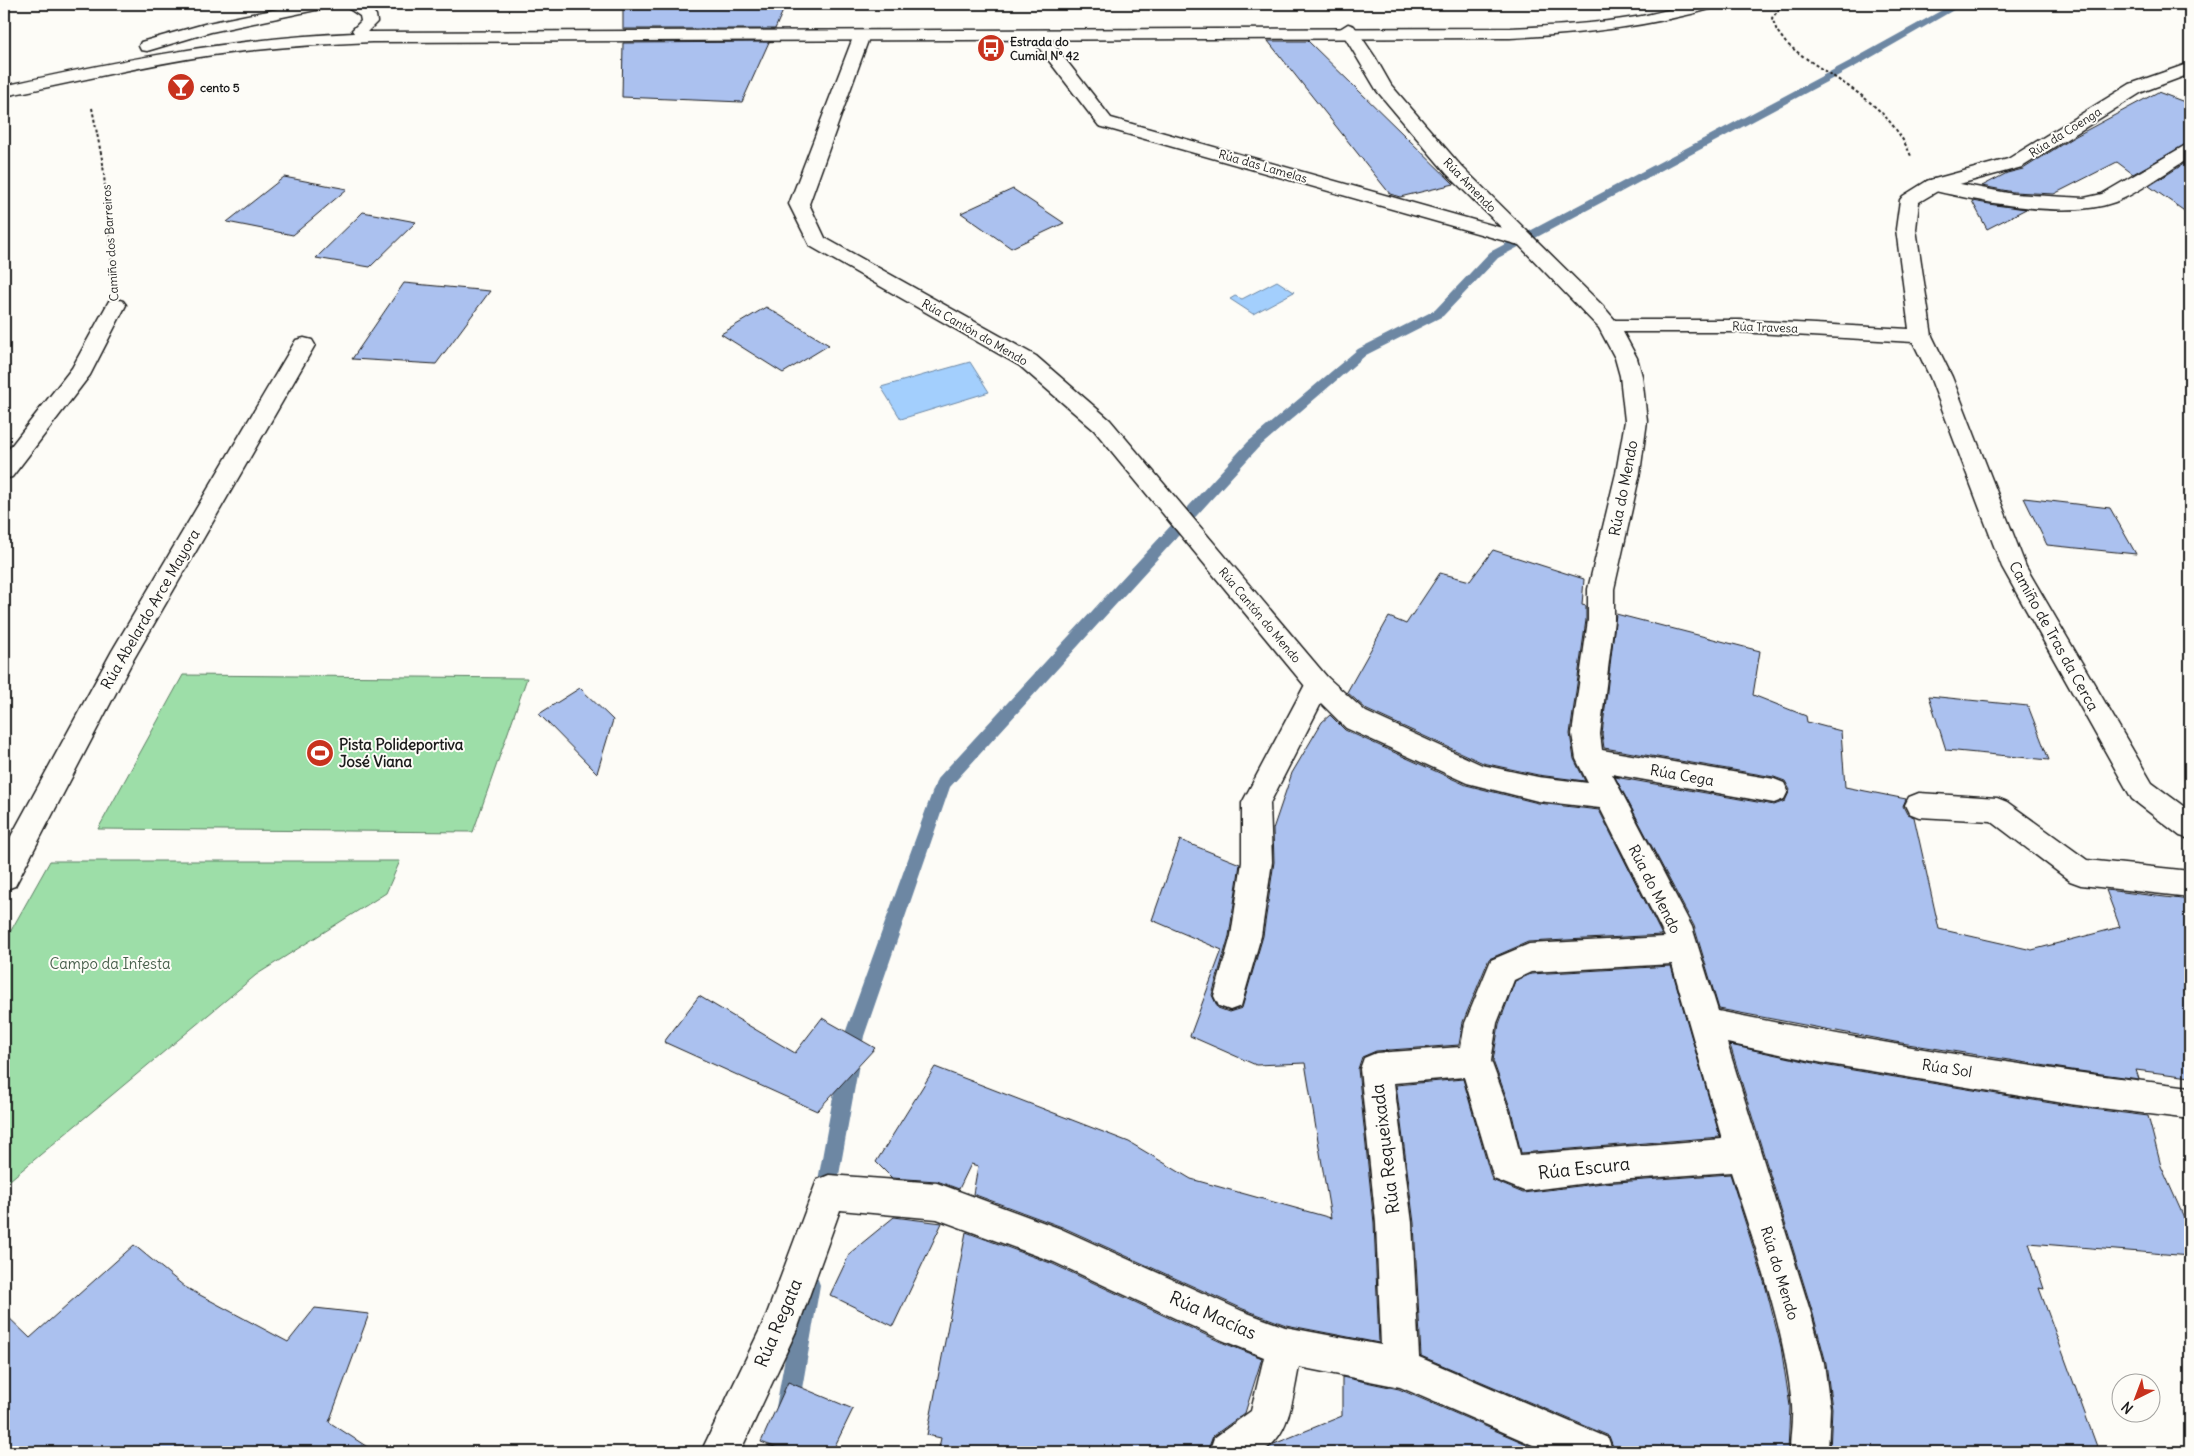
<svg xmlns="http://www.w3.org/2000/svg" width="2194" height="1456" viewBox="0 0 2194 1456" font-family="Delius,sans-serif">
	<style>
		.green { fill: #9ddea8; stroke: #5c7d62 }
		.water { fill: #a3cffd; stroke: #6d87a3 }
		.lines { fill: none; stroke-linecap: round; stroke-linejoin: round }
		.stream { fill: #6d87a3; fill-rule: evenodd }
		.building { fill: #abc1ef; stroke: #1c1c1c }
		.lane-casing { stroke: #1c1c1c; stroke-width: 3 }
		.street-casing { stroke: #1c1c1c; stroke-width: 3 }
		.secondary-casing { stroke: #1c1c1c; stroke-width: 3 }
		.path-far1 { stroke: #1c1c1c; stroke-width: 2; stroke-dasharray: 3 2.5; stroke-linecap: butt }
		.path { stroke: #1c1c1c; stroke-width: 2.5; stroke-dasharray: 4 3; stroke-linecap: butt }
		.lane { fill: #fdfcf7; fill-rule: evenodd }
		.street { fill: #fdfcf7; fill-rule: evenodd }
		.secondary { fill: #fdfcf7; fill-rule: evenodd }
		.labels { text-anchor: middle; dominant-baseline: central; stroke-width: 4; stroke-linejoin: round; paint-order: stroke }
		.far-poi-label { font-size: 12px; font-weight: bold; fill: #1c1c1c; stroke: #fdfcf7; text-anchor: start }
		.far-street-label { font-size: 12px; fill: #1c1c1c; stroke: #fdfcf7 }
		.street-label { font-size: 15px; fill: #1c1c1c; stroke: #fdfcf7 }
		.poi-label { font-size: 15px; font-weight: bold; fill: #1c1c1c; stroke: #fdfcf7; text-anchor: start }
		.park-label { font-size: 15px; fill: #49604d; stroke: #fdfcf7 }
		.near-street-label { font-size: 18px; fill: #1c1c1c; stroke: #fdfcf7 }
	</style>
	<rect width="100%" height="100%" fill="#fdfcf7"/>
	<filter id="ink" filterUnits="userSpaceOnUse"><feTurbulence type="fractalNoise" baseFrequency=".02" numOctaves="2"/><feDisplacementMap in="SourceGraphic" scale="10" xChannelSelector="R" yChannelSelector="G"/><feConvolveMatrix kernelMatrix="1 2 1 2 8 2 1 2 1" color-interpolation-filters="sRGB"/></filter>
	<g filter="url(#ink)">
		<g class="green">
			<polygon points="183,675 527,678 473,832 98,829"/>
			<polygon points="50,861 400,861 386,893 256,975 4,1185 4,943"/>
		</g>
		<g class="water">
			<polygon points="1277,281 1294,292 1253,314 1230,299 1235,296 1242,299"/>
			<polygon points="970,362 989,392 901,419 881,387"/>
		</g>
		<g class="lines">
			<g class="stream">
				<polygon points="1953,4 1964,4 1858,65 1498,258 1443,316 1366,355 1258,448 950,787 864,1036 835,1197 832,1204 825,1207 818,1204 815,1197 844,1036 937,779 1248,442 1358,349 1435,310 1490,252 1850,61"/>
				<polygon points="809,1274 817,1277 820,1285 791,1452 768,1452 798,1285 801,1277"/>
			</g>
		</g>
		<g class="building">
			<polygon points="623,4 786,4 775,29 623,29"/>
			<polygon points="1268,41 1308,41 1454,184 1400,197 1390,194"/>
			<polygon points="769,42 742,102 622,97 623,43"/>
			<polygon points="2158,92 2190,104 2190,142 2133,174 2117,162 2054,194 2013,192 1982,186 2007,173 2023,169 2072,138"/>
			<polygon points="2190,160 2190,215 2149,186"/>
			<polygon points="284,177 347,189 293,235 227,222"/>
			<polygon points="1013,189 1064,223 1011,248 961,213"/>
			<polygon points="1972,201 1995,205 2026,209 1987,229"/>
			<polygon points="363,212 416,222 370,267 316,258"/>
			<polygon points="404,283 490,291 436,364 352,359"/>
			<polygon points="766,307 829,345 783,373 721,334"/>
			<polygon points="2024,498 2110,508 2136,554 2047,545"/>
			<polygon points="1493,550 1584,579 1582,605 1586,606 1586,620 1570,734 1574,759 1585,781 1538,775 1483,763 1367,710 1347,692 1389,617 1406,624 1440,573 1470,581"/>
			<polygon points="1616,614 1760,651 1753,695 1806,716 1807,722 1841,731 1845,787 1906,799 1903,806 1907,814 1914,817 1939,929 2032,950 2120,927 2106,890 2190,900 2190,1077 2136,1070 2139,1079 2072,1070 1895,1042 1719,1009 1694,926 1615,777 1774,805 1785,801 1790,790 1785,781 1774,777 1604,748 1602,734"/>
			<polygon points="580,688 613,720 597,773 539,714"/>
			<polygon points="1929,696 2028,706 2049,760 1946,750"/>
			<polygon points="1330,715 1345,730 1466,785 1538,803 1599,810 1662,935 1528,942 1489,959 1463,1022 1459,1045 1376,1051 1362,1057 1358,1069 1374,1223 1379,1343 1286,1325 1243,1309 1062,1227 973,1194 978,1166 971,1164 959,1189 937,1181 892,1178 876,1162 935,1067 1129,1142 1191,1179 1331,1218 1305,1063 1256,1065 1190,1036 1222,950 1152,920 1180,840 1240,864 1229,936 1212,995 1218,1008 1229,1012 1242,1008 1263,936 1274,862 1273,829 1292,773 1322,722"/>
			<polygon points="1671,966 1720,1137 1521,1153 1511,1110 1493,1061 1499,1024 1515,981 1531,974"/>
			<polygon points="699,996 795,1053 822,1018 875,1048 817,1111 664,1042"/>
			<polygon points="1730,1045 1823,1065 2069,1106 2148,1116 2161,1166 2190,1231 2190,1256 2029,1243 2044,1289 2039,1288 2099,1452 1830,1452 1832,1408 1826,1363 1813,1314"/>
			<polygon points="1463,1079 1492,1180 1523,1193 1603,1183 1730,1174 1766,1288 1781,1347 1790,1406 1788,1452 1615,1452 1609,1436 1421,1356 1414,1223 1396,1085"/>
			<polygon points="894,1217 942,1223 893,1326 830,1295 850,1253"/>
			<polygon points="966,1232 1053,1264 1221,1342 1262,1358 1245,1413 1213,1436 1207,1452 938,1452 941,1438 927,1435"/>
			<polygon points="134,1245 185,1287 288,1342 315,1308 369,1314 329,1422 375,1452 4,1452 4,1313 30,1338"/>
			<polygon points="1342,1377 1399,1389 1545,1452 1262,1452 1274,1444 1342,1416"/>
			<polygon points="788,1382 853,1409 832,1452 788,1452 761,1442"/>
		</g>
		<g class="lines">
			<g class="lane-casing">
				<g id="lane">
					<path d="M2190,144v14c-21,12 -53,36 -75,44 -48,18 -139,-1 -188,-13l-2,-4 2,-4 7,-2 79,15 71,4 18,-4 82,-48z"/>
					<polygon points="1318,674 1327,677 1331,684 1270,803 1272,862 1261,936 1241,1006 1230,1010 1219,1006 1214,996 1231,936 1242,862 1242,803 1309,677"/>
				</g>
			</g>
			<g class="street-casing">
				<g id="street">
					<path d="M1348,24l6,2 21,31 16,28 70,81 141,139 13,15h125l169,9 -13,-100 4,-29 3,-4 24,-15 81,-22 122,-75 60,-21v11l-48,18 -120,75 -81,22 -22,13 -3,27 16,107 20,41 74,190 126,216 38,28v28l-10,-3 -48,-37 -130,-232 -72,-190 -17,-35 -173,-10h-117l14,26 5,18 5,45 -7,52 -26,116v31l-14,114 2,16 172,29 10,4 4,8 -4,8 -10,4 -162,-29 80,153 26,84c156,32 314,57 472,76v32l-121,-15 -246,-41 -96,-20 84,271 13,49 6,45 -2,44h-38c0,-15 3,-31 2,-46 -7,-80 -37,-158 -61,-234l-128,9 -79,10 -30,-12 -30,-102 -70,6 18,140 7,134 189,81 5,14h-64l-149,-65 -101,-20c-6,27 -9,74 -40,85 -8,3 -40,0 -50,0l5,-14 37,-27 13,-54 -42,-17 -168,-78 -117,-43 -97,-9 -42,117 -58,125h-39l64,-133 52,-139 12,-5 108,8 124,46 181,82 43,16 96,18 -5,-122 -16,-154 4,-11 12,-5 85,-6 4,-24 26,-63 38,-16 136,-7 -65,-129 -62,-7 -71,-18 -121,-55 -37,-37 -215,-261 -74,-64 -210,-120 -21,-42 65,-169 2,-4h12l2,4 -61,169 16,34 211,118 74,64 217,257 39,35 116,53 56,12 50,6 -12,-24 -4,-25 16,-114v-31l28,-116 9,-52 -5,-45 -5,-18 -16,-30 -80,-83 -420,-119 -69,-90 2,-4h12l67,86 391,110 -55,-54 -70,-83 -37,-62zM1672,964l50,175 -202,16 -11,-45 -18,-49 6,-38 17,-43 17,-8z"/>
					<polygon points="116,299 123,301 126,305 90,375 12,477 4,479 4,455 72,368 109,301"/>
					<polygon points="304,338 312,340 315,345 132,662 15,886 4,890 4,849 112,651 293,345 296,340"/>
					<polygon points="1919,793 1997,798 2007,802 2087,860 2190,871 2190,897 2081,885 2070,881 1991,821 1919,817 1909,813 1905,805 1909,797"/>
				</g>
			</g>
			<g class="secondary-casing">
				<g id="secondary">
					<polygon points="302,4 332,4 330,7 211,32 147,51 141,50 139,46 141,42 208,23"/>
					<path d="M342,4h24l10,11 1,7 -10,10 1143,-4c42,-2 84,-4 126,-11 28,-5 55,-15 83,-13l-2,3c-68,20 -137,27 -207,31l-1138,4c-53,2 -106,6 -159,13 -71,10 -140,28 -209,41v-10c115,-26 231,-48 350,-53l-2,-3 9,-9 -1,-5z"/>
				</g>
			</g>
			<g class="path-far1">
				<path d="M1783,4l-11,14 5,13 9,12c46,39 99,53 125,113"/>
				<polyline points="92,108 103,164 111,253"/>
			</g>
			<polyline class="path" points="111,252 113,270"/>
			<use href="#lane" class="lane"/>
			<use href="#street" class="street"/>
			<use href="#secondary" class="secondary"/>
		</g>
	</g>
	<defs>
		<g id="bus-disc" transform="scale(1.4375)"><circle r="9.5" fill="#c8321e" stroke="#fdfcf7"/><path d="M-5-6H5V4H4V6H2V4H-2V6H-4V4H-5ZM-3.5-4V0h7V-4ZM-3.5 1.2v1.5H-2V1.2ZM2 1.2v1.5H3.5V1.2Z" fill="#fff"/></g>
		<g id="bar-disc" transform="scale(1.4375)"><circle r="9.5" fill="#c8321e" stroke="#fdfcf7"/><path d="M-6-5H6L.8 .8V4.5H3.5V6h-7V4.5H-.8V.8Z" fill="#fff"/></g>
		<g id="stadium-disc" transform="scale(1.4375)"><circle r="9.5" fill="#c8321e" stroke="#fdfcf7"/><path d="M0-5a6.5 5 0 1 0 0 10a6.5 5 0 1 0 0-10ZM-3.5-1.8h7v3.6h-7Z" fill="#fff"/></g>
	</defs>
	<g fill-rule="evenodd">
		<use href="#bus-disc" x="991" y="48"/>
		<use href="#bar-disc" x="181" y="87"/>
		<use href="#stadium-disc" x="320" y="753"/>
	</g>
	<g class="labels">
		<g class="far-poi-label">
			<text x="1010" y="41">Estrada do<tspan x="1010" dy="14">Cumial Nº 42</tspan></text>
			<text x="200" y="87">cento 5</text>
		</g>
		<g class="far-street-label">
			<text transform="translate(2065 132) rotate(-32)">Rúa da Coenga</text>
			<text transform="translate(1263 166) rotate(16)">Rúa das Lamelas</text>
			<text transform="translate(1470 185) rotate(46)">Rúa Amendo</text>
			<text transform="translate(110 243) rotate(-94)">Camiño dos Barreiros</text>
			<text transform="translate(1765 327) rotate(2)">Rúa Travesa</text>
			<text transform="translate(975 332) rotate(30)">Rúa Cantón do Mendo</text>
			<text transform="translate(1260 615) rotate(50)">Rúa Cantón do Mendo</text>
		</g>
		<g class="street-label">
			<text transform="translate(1623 488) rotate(-79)">Rúa do Mendo</text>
			<text transform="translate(150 609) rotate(-60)">Rúa Abelardo Arce Mayora</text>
			<text transform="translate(2054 636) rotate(61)">Camiño de Tras da Cerca</text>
			<text transform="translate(1682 775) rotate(10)">Rúa Cega</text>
			<text transform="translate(1655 889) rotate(63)">Rúa do Mendo</text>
			<text transform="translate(1947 1068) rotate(9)">Rúa Sol</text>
			<text transform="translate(1780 1273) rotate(73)">Rúa do Mendo</text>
		</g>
		<g class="poi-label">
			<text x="339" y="744">Pista Polideportiva<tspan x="339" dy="17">José Viana</tspan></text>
		</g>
		<g class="park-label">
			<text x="110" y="963">Campo da Infesta</text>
		</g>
		<g class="near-street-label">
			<text transform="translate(1385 1149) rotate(-97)">Rúa Requeixada</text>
			<text transform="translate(1584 1168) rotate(-6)">Rúa Escura</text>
			<text transform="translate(1213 1315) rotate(24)">Rúa Macías</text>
			<text transform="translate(778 1323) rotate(-67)">Rúa Regata</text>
		</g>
	</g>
	<rect width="2194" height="1456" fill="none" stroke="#fdfcf7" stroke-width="20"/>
	<rect x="10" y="10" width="2174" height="1436" fill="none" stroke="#1c1c1c" stroke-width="2" filter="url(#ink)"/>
	<g transform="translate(2136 1398) rotate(222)"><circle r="24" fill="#fdfcf7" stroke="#a3a29f"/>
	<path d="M0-4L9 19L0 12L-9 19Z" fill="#c8321e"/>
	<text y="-8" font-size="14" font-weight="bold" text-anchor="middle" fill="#1c1c1c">N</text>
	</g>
</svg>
